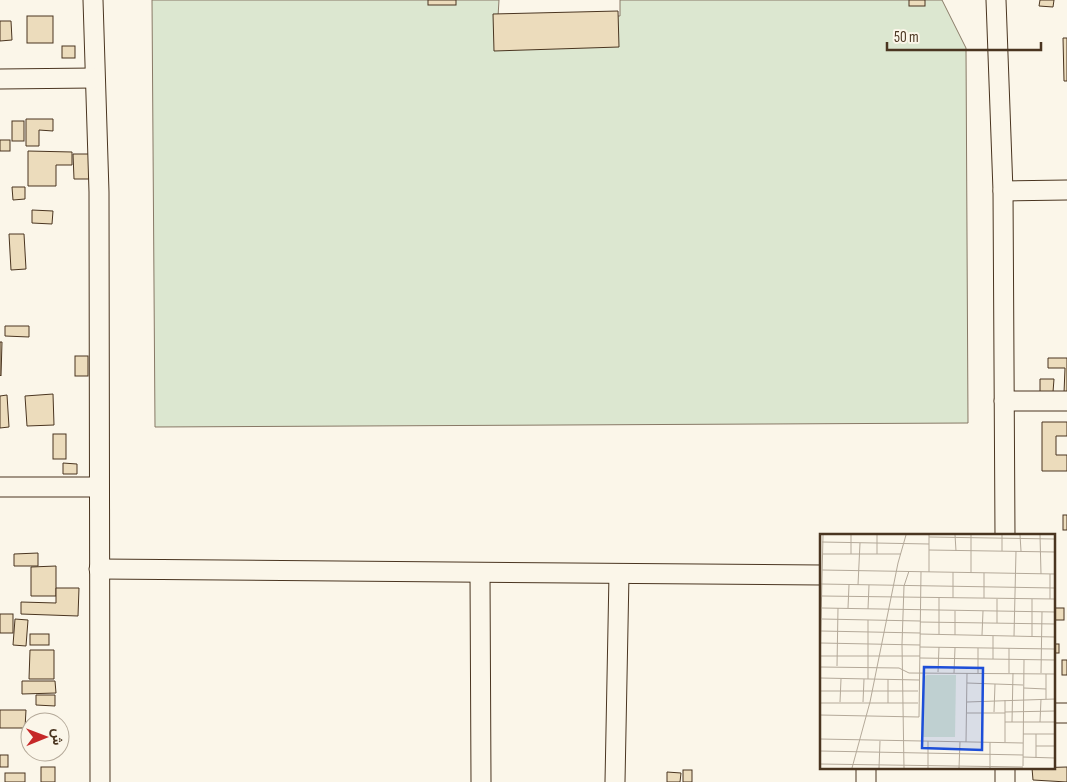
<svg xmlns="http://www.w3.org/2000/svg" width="1067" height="782" viewBox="0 0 1067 782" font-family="'Sofia Sans Condensed',Vazirmatn,sans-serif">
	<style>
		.green { fill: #dce7d0; stroke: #887966 }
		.building { fill: #ecdcbc; stroke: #4a3520 }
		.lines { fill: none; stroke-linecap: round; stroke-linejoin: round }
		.minor-casing { stroke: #4a3520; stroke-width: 21 }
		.minor { stroke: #fbf6e9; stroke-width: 19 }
		.inset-road { fill: none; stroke: #b4a999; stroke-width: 1 }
		.view { fill: #1d4ed8; fill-opacity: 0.15; stroke: #1d4ed8; stroke-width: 2.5 }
		.inset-edge { fill: none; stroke: #4a3520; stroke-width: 2.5 }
	</style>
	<rect width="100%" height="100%" fill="#fbf6e9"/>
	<polygon class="green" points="152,0 499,0 498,17 620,16 620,0 942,0 966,48 968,423 155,427"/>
	<g class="building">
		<rect x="428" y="0" width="28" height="5"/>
		<rect x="909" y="0" width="16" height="6"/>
		<polygon points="1040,0 1054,0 1053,7 1039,6"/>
		<polygon points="618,11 619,47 494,51 493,14"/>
		<rect x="27" y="16" width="26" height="27"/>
		<polygon points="0,21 11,21 12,40 0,41"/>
		<polygon points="1063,38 1067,38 1067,81 1064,81"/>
		<rect x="62" y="46" width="13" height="12"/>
		<polygon points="26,119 53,119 53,131 39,130 39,146 26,146"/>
		<rect x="12" y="121" width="12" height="20"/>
		<rect x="0" y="140" width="10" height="11"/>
		<polygon points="28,151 72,152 72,165 56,165 56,186 28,186"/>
		<polygon points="73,154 90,154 89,179 74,179"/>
		<polygon points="12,187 25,187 25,199 13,200"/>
		<polygon points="32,210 53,211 52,224 32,223"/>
		<polygon points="9,234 24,234 26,269 11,270"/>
		<polygon points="5,326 29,326 29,337 5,336"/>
		<polygon points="0,342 2,342 1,376 0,375"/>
		<rect x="75" y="356" width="13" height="20"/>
		<polygon points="1048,358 1067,358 1067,393 1064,393 1065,368 1048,368"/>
		<polygon points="1040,379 1054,379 1053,392 1040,392"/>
		<polygon points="53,394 54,425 27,426 25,396"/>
		<polygon points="7,395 9,427 0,428 0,396"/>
		<polygon points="1042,422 1067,422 1067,436 1056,436 1056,455 1067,455 1067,471 1042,471"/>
		<rect x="53" y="434" width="13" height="25"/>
		<polygon points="63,463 77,464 77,474 63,474"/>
		<rect x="1063" y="515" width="4" height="15"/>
		<polygon points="38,553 38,566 14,566 14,554"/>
		<polygon points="56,566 56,596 31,596 31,567"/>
		<polygon points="56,588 79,588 78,616 21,614 21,602 56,603"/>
		<rect x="1053" y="608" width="11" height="12"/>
		<rect x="0" y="614" width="13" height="19"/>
		<polygon points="15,619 28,620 26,646 13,645"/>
		<rect x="30" y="634" width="19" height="11"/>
		<rect x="1053" y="644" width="6" height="9"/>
		<polygon points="30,650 54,650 54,679 29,679"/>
		<rect x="1062" y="660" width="5" height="15"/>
		<polygon points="22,681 55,681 56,693 22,694"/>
		<polygon points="36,695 55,695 55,706 36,705"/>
		<polygon points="0,710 26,710 25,728 0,728"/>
		<rect x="0" y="755" width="8" height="12"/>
		<rect x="41" y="767" width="14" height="15"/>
		<polygon points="1067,767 1067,782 1033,780 1032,768"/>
		<rect x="683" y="770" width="9" height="12"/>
		<polygon points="667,772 681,773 680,782 667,782"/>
		<rect x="5" y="773" width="20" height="9"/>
	</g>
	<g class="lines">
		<g class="minor-casing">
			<g id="minor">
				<polyline points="93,0 99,192 100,782"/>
				<polyline points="996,0 1003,191 1005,536"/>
				<polyline points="0,79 94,78"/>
				<polyline points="1003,191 1067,190"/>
				<polyline points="1004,401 1067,401"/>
				<polyline points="0,487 99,487"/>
				<polyline points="99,569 821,575"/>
				<polyline points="480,574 481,782"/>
				<polyline points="1053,713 1067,713"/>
				<polyline points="866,768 866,782"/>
				<polyline points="615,782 619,574"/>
				<polyline points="1005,782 1005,768"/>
			</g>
		</g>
		<use href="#minor" class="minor"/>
	</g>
	<g transform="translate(820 534)">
		<rect width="235" height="235" fill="#fbf6e9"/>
		<path d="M107,141h29l-1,62h-34l2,-60z" fill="#dce7d0"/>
		<path class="inset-road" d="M31,1v19M109,1v37M135,1l1,16M151,1v38M182,1v16M200,1l1,16M220,1l1,39M109,3l126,2M2,8l107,2M109,16l126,2M2,20h79M57,20v-19M2,36l233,4M1,50l234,4M38,51l2,-42M2,62l233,3M133,64v-26M164,64v-25M230,65v-25M2,74l233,4M28,74l1,-23M48,75l1,-24M2,85l98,2M100,88l135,2M177,89v-24M1,97l99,2M100,100l135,3M119,100v-36M135,101v-24M162,101l1,-24M173,102v23M194,102l2,-85M212,102v-37M1,109l99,2M100,113l135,2M0,122h100M100,124l135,2M0,130l3,-129M17,132l1,-58M0,133l79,1 10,5 146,1M118,138l1,-25M134,139l1,-25M158,139v-25M189,139v-25M221,139l1,-61M0,144l99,2M48,145v-59M147,149l56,2M204,154l22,1M0,157h98M226,165v-25M185,166v42M20,168l1,-23M43,168l1,-23M147,168l88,-3M0,169h98M68,169v-24M174,178l1,-28M185,178l50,-1M147,179h38M0,181l99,2 2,-145M185,188h50M192,188l1,-49M220,188l1,-23M203,200h32M216,200v24M0,205l203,4M146,208l1,-69M216,212h19M0,217l203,4M203,223l32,1M0,230l203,3M203,232l1,-106M32,234l18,-66 28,-139 8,-28M59,234l1,-27M84,234l-2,-124 2,-58 5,-15M108,234v-27M139,234l1,-26M170,234v-26"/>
		<path class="view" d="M104,133l59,1 -1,82 -60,-2z"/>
		<rect width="235" height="235" class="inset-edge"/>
	</g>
	<g transform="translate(45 737) rotate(89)"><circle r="24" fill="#fbf6e9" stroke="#b4a999"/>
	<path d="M0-4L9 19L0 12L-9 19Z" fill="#c62828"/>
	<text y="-8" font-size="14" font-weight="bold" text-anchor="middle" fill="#4a3520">ش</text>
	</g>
	<path d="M887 42v8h154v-8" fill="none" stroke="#4a3520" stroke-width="2.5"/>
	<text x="894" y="42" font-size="15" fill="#4a3520" stroke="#fbf6e9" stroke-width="4" paint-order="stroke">50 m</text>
</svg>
